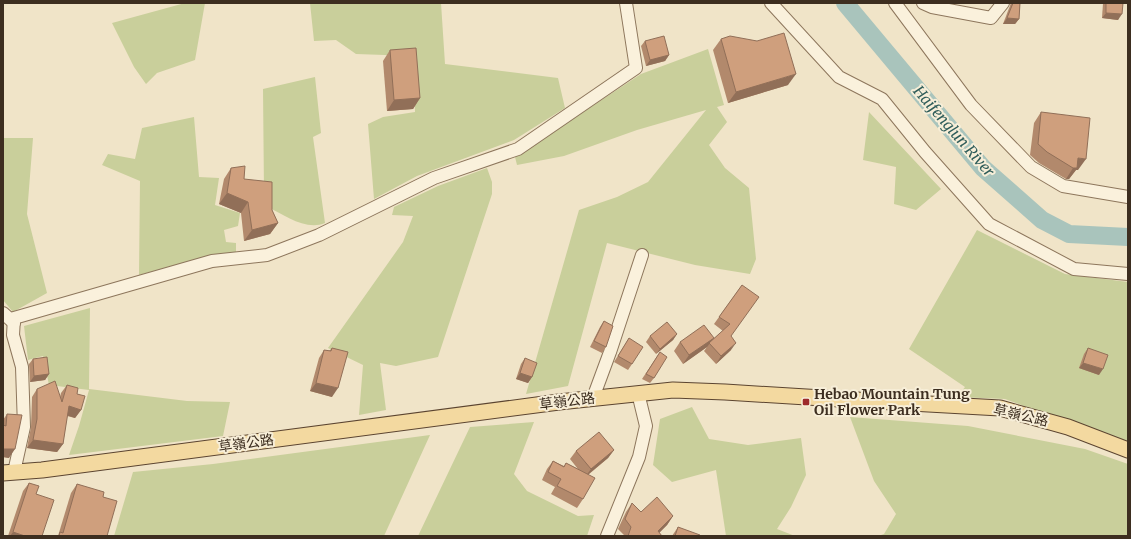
<svg xmlns="http://www.w3.org/2000/svg" width="1131" height="539" viewBox="0 0 1131 539" font-family="Merriweather,'Noto Sans TC',serif">
	<style>
		.green { fill: #c9cf9b }
		.lines { fill: none; stroke-linecap: round; stroke-linejoin: round }
		.river { stroke: #a9c4bc; stroke-width: 18 }
		.minor-casing { stroke: #8d765c; stroke-width: 14 }
		.major-casing { stroke: #5b4430; stroke-width: 17 }
		.minor { stroke: #faf1dc; stroke-width: 12 }
		.major { stroke: #f3d9a0; stroke-width: 15 }
		.wall { fill: #b2896c }
		.shaded-wall { fill: #916f58 }
		.building { fill: #cf9f7d; stroke: #916f58 }
		.poi-dot { fill: #9e2a2b; stroke: #f7eed8; stroke-width: 1.5 }
		.labels { text-anchor: middle; dominant-baseline: central; stroke-width: 4; stroke-linejoin: round; paint-order: stroke }
		.poi-label { font-size: 14px; font-weight: bold; fill: #3d2e20; stroke: #f7eed8; text-anchor: start }
		.street-label { font-size: 14px; fill: #3d2e20; stroke: #f7eed8 }
		.water-label { font-size: 15px; font-style: italic; fill: #2f5d5a; stroke: #f7eed8 }
	</style>
	<rect width="100%" height="100%" fill="#f0e4c8"/>
	<g class="green">
		<polygon points="185,3 205,3 195,60 157,73 146,84 134,67 112,23"/>
		<polygon points="310,3 441,3 445,64 558,78 565,108 514,140 417,176 374,199 368,124 383,117 415,112 413,56 356,54 336,40 314,41"/>
		<polygon points="708,49 724,105 717,107 727,122 709,145 725,168 749,188 756,259 750,274 695,265 607,243 568,386 526,394 579,210 617,197 648,182 706,110 637,130 564,156 517,165 515,157 641,74"/>
		<path d="M315,77l6,56 -8,4 12,86c-19,8 -41,-8 -57,-16l-4,-14 -1,-104z"/>
		<polygon points="869,112 941,189 916,210 894,204 896,167 863,160"/>
		<polygon points="194,117 199,177 219,178 215,205 240,213 238,226 224,230 226,242 236,243 236,253 212,255 139,275 140,181 102,165 108,154 135,159 142,128"/>
		<polygon points="3,138 33,138 27,214 47,293 13,312 3,300"/>
		<polygon points="487,168 492,182 492,194 438,357 396,366 380,363 386,410 359,415 363,365 328,348 403,242 413,216 392,215 394,207 438,186"/>
		<polygon points="977,230 1065,274 1128,282 1128,445 1005,399 957,397 965,387 909,349"/>
		<polygon points="90,308 89,389 187,401 230,402 223,436 69,455 79,426 89,390 49,385 43,356 28,360 24,326"/>
		<polygon points="692,407 709,439 748,445 801,438 806,475 791,507 777,529 795,536 726,536 716,470 672,482 653,465 660,419"/>
		<polygon points="850,417 968,426 1085,449 1128,464 1128,536 878,536 884,534 896,514 874,481"/>
		<polygon points="534,422 514,474 527,491 578,516 594,515 587,536 418,536 470,427"/>
		<polygon points="430,435 384,536 114,536 133,472 213,464"/>
	</g>
	<g class="lines">
		<polyline class="river" points="845,3 983,168 1042,220 1069,234 1128,237"/>
		<g class="minor-casing">
			<g id="minor">
				<polyline points="771,3 839,77 882,99 925,152 989,224 1074,269 1128,274"/>
				<polyline points="895,3 971,105 1031,167 1063,186 1128,197"/>
				<polyline points="923,3 932,7 991,18 1003,3"/>
				<polyline points="3,313 14,323"/>
				<polyline points="593,398 610,352 642,255"/>
				<polyline points="14,472 24,427 22,367 13,335 14,318 212,261 267,255 319,235 434,178 518,149 636,68 626,3"/>
				<polyline points="607,536 639,457 646,426 638,393"/>
			</g>
		</g>
		<g class="major-casing">
			<polyline id="major" points="3,473 42,470 559,402 673,390 725,392 839,399 1000,408 1068,427 1128,450"/>
		</g>
		<use href="#minor" class="minor"/>
		<use href="#major" class="major"/>
	</g>
	<g class="wall">
		<polygon points="1011,3 1020,3 1019,19 1015,24 1003,24"/>
		<polygon points="1103,3 1123,3 1118,20 1102,18"/>
		<polygon points="721,39 788,85 728,103 713,50"/>
		<polygon points="645,41 669,55 665,61 646,66 641,46"/>
		<polygon points="390,50 420,98 413,109 387,111 383,61"/>
		<polygon points="1041,112 1078,170 1076,170 1069,179 1066,179 1039,163 1030,155 1034,123"/>
		<polygon points="231,168 244,179 272,210 278,223 270,234 244,241 241,213 219,204 224,179"/>
		<polygon points="742,285 731,336 731,350 716,364 704,351 707,347 683,364 674,351 680,342 714,338 711,341 723,331 714,324"/>
		<polygon points="604,321 606,347 602,353 590,347 600,327"/>
		<polygon points="677,334 673,340 656,354 646,342 650,336"/>
		<polygon points="629,338 632,364 628,370 614,362"/>
		<polygon points="332,348 332,397 310,391 319,358 324,350 329,351"/>
		<polygon points="1088,348 1099,375 1079,368 1084,354"/>
		<polygon points="660,352 654,378 650,383 642,379"/>
		<polygon points="525,358 532,377 528,383 516,379 521,364"/>
		<polygon points="33,359 49,374 45,380 30,382 29,364"/>
		<polygon points="67,385 77,394 81,410 75,418 67,416 63,444 57,452 27,448 31,427 32,397 37,389 60,397 61,393"/>
		<polygon points="7,414 9,458 3,457 3,420"/>
		<polygon points="614,450 608,458 588,475 583,499 577,508 551,494 555,487 542,480 547,469 553,461 564,466 566,463 578,469 570,459 576,451"/>
		<polygon points="29,483 36,494 42,536 8,536 23,491"/>
		<polygon points="77,484 103,497 107,536 58,536 71,493"/>
		<polygon points="632,503 641,512 673,516 667,525 659,533 662,536 625,536 618,529 626,512"/>
		<polygon points="678,527 699,536 672,536"/>
	</g>
	<g class="shaded-wall">
		<polygon points="1106,13 1122,14 1118,20 1102,18"/>
		<polygon points="1007,18 1019,19 1015,24 1003,24"/>
		<polygon points="669,55 665,61 646,66 650,60"/>
		<polygon points="796,74 788,85 728,103 736,92"/>
		<polygon points="420,98 413,109 387,111 394,100"/>
		<polygon points="1078,158 1086,159 1078,170 1076,170 1069,179 1066,179 1073,168"/>
		<polygon points="227,193 248,202 241,213 219,204"/>
		<polygon points="278,223 270,234 244,241 252,230"/>
		<polygon points="677,334 673,340 656,354 660,349"/>
		<polygon points="714,338 707,347 683,364 689,355"/>
		<polygon points="736,343 731,350 716,364 721,356"/>
		<polygon points="1083,363 1103,369 1099,375 1079,368"/>
		<polygon points="520,373 532,377 528,383 516,379"/>
		<polygon points="49,374 45,380 30,382 34,376"/>
		<polygon points="316,383 338,388 332,397 310,391"/>
		<polygon points="69,406 81,410 75,418 63,414"/>
		<polygon points="33,440 63,444 57,452 27,448"/>
		<polygon points="3,449 15,449 9,458 3,457"/>
		<polygon points="614,450 608,458 585,477 591,469"/>
		<polygon points="673,516 667,525 656,536 658,531"/>
		<polygon points="13,532 25,536 10,536"/>
	</g>
	<g class="building">
		<polygon points="1013,3 1020,3 1019,19 1007,18"/>
		<polygon points="1106,3 1123,3 1122,14 1106,13"/>
		<polygon points="784,33 796,74 736,92 721,39 730,36 757,41"/>
		<polygon points="664,36 669,55 650,60 645,41"/>
		<polygon points="416,48 420,98 394,100 390,50"/>
		<polygon points="1041,112 1090,118 1086,159 1078,158 1077,168 1073,168 1047,152 1038,144"/>
		<polygon points="245,166 244,179 272,182 272,210 278,223 252,230 248,202 227,193 231,168"/>
		<polygon points="742,285 759,297 731,336 736,343 721,356 709,343 730,324 719,317"/>
		<polygon points="604,321 613,326 606,347 594,341"/>
		<polygon points="667,322 677,334 660,349 650,336"/>
		<polygon points="704,325 714,338 689,355 680,342"/>
		<polygon points="629,338 643,347 632,364 618,356"/>
		<polygon points="332,348 348,352 338,388 316,383 324,350 331,351"/>
		<polygon points="1088,348 1108,355 1103,369 1083,363"/>
		<polygon points="660,352 667,357 654,378 646,374"/>
		<polygon points="47,357 49,374 34,376 33,359"/>
		<polygon points="525,358 537,363 532,377 520,373"/>
		<polygon points="55,381 62,402 67,385 78,388 77,394 85,396 81,410 69,406 63,444 33,440 37,419 37,389"/>
		<polygon points="7,414 22,415 15,449 3,449 3,425 6,426"/>
		<polygon points="599,432 614,450 591,469 576,451"/>
		<polygon points="553,461 564,467 566,463 595,478 583,499 557,486 561,479 548,472"/>
		<polygon points="29,483 39,486 36,494 54,500 42,536 25,536 13,532"/>
		<polygon points="77,484 104,492 103,497 117,501 107,536 59,536 60,532 63,533"/>
		<polygon points="657,497 673,516 658,531 662,536 628,536 631,527 625,519 632,503 641,512"/>
		<polygon points="678,527 700,535 699,536 675,536"/>
	</g>
	<rect class="poi-dot" x="802" y="398" width="8" height="8" rx="2"/>
	<g class="labels">
		<g class="poi-label">
			<text x="814" y="394">Hebao Mountain Tung<tspan x="814" dy="16">Oil Flower Park</tspan></text>
		</g>
		<g class="street-label">
			<text transform="translate(567 401) rotate(-7)">草嶺公路</text>
			<text transform="translate(1021 415) rotate(13)">草嶺公路</text>
			<text transform="translate(246 443) rotate(-8)">草嶺公路</text>
		</g>
		<g class="water-label">
			<text transform="translate(954 131) rotate(49)">Haifenglun River</text>
		</g>
	</g>
	<rect width="1131" height="539" fill="none" stroke="#3d2e20" stroke-width="8"/>
</svg>
